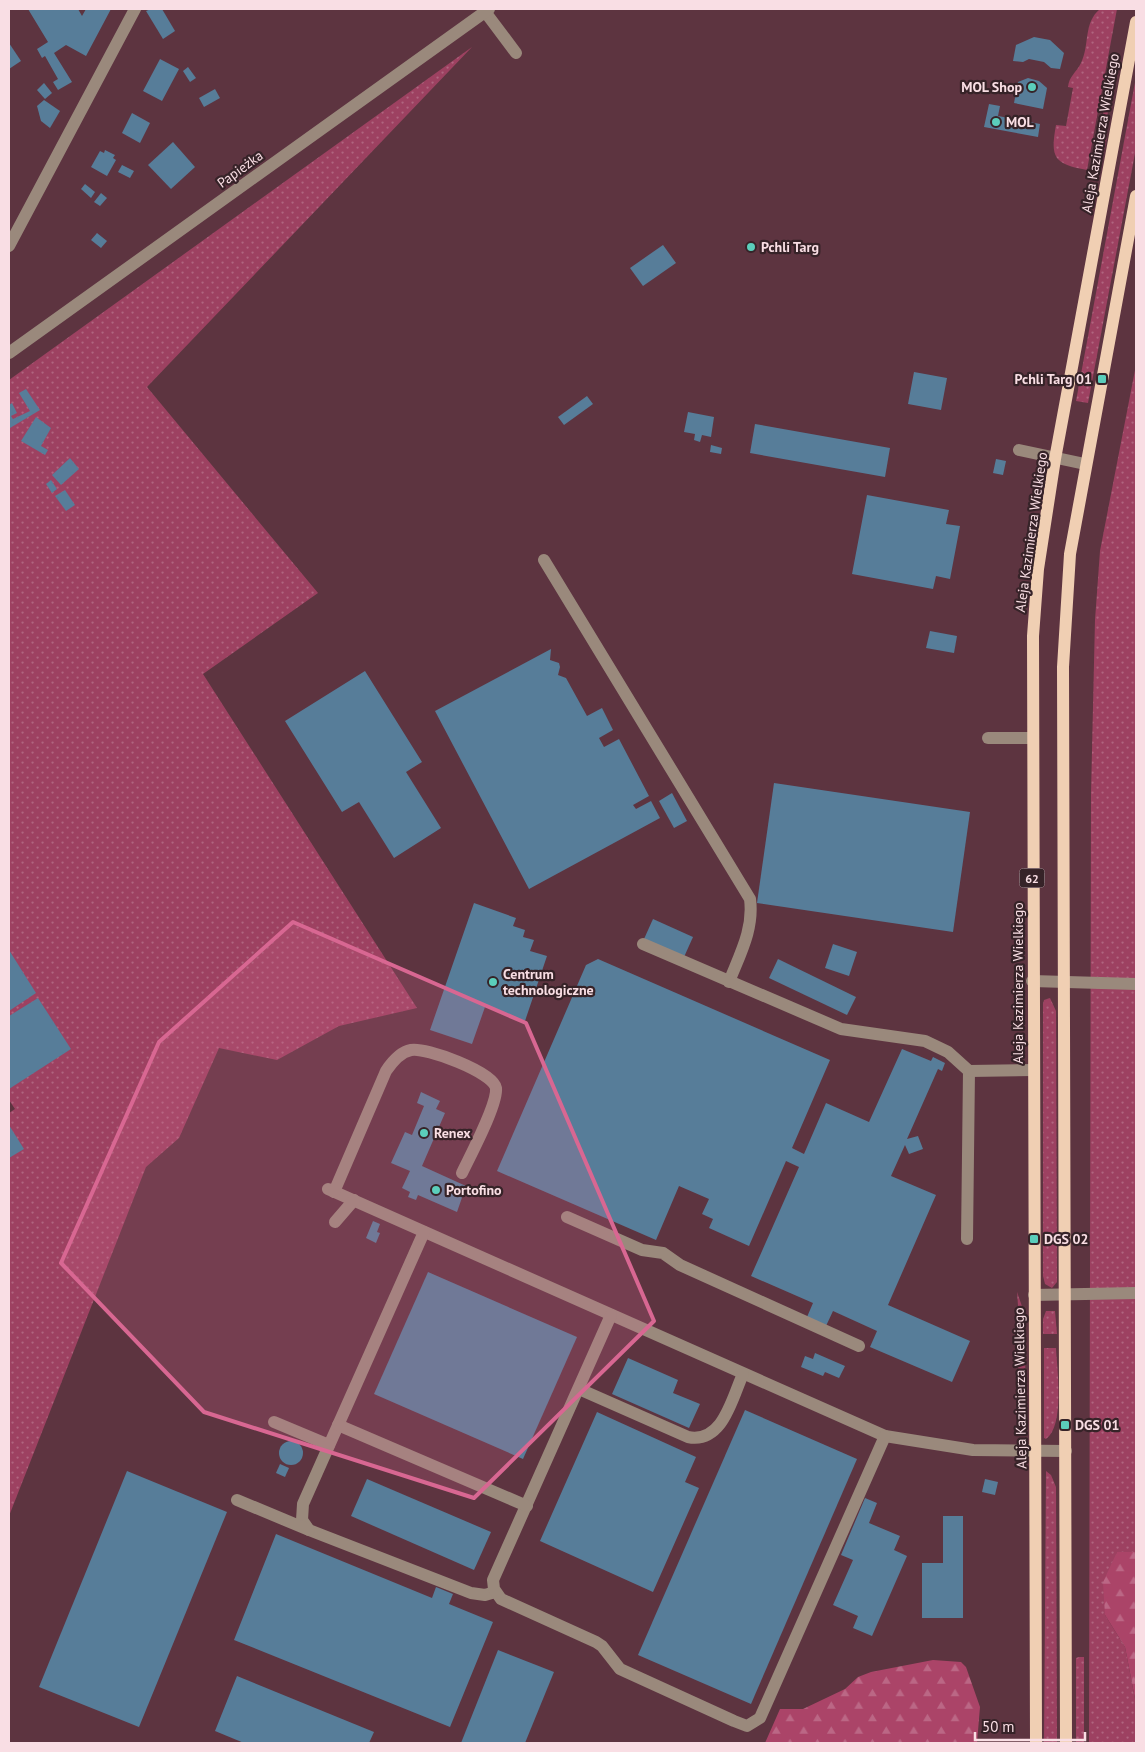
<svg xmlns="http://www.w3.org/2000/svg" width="1145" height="1752" viewBox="0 0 1145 1752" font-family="'PT Sans',sans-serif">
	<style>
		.grass { fill: url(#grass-dots) }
		.forest { fill: url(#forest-firs) }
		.building { fill: #577d99 }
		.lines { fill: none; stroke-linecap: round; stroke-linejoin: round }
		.minor { stroke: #9a897c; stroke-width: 12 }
		.major { stroke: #f0cfb3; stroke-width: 12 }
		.marked { fill: #d86792; fill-opacity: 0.2; stroke: #d86792; stroke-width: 4; stroke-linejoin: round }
		.poi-dot { fill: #5bcebb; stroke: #362328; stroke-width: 2 }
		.labels { text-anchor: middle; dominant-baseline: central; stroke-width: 4.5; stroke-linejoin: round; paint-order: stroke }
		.shield { fill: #362328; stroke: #bea6ac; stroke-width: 1 }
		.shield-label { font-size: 12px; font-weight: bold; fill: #f9dee4 }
		.poi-label { font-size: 14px; font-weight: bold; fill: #f9dee4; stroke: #362328; text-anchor: start }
		.street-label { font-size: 14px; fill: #f9dee4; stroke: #362328 }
	</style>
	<defs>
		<pattern id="grass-dots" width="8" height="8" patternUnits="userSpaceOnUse" patternTransform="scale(1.25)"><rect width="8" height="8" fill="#9d4161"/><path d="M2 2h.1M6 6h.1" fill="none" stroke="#b0657f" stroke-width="1.8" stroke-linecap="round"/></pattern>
		<pattern id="forest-firs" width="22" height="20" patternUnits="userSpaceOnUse" patternTransform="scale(1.25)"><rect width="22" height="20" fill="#ab4468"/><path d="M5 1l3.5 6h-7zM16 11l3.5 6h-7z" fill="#bb6785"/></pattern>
	</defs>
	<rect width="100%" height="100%" fill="#5d3440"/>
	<g class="grass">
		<path d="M1100,9h17l-30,161c-33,-6 -37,-12 -31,-45l10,1 7,-38 -5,-1c1,-11 8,-14 13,-24 9,-18 2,-40 19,-54z"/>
		<polygon points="472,47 147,387 318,593 203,674 417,1008 339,1026 277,1060 219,1048 179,1138 146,1167 9,1516 9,1113 15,1109 9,1100 9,380"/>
		<path d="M1111,68c1,5 -2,15 -3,22 -2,21 5,62 -14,76z"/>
		<polygon points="1136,77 1136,148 1088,403 1076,401"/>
		<polygon points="1136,365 1136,1552 1117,1552 1105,1615 1125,1647 1136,1704 1136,1743 1089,1743 1091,794 1095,620 1100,551"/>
		<polygon points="1050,998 1056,1011 1057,1282 1052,1288 1045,1284 1043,1276 1043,1004 1044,1000"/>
		<polygon points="1017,1292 1025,1315 1023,1333 1020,1332"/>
		<polygon points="1046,1311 1055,1311 1057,1334 1043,1334 1043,1319"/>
		<polygon points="1021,1348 1025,1349 1026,1429 1020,1436 1018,1353"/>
		<path d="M1044,1348h12c1,21 9,78 -10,91l-2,-1z"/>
		<polygon points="1046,1471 1051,1475 1056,1487 1057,1743 1044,1743"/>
		<polygon points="1079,1657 1084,1657 1084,1743 1076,1743 1076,1658"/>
	</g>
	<g class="forest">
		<polygon points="1117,1552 1136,1552 1136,1704 1125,1647 1105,1615 1103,1582"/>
		<polygon points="933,1660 961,1662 966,1667 980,1707 977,1743 765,1743 780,1709 803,1709 845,1689 858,1677 871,1672"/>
	</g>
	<g class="building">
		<polygon points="28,9 78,9 82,16 86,9 111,9 86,56 66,45 54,53 72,82 58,90 53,82 58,79 45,56 42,58 37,49 48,42"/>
		<polygon points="151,9 162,9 175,31 163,39 146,11"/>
		<polygon points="1034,37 1050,40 1064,53 1060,69 1051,68 1044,62 1029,59 1023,62 1013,61 1016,45"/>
		<polygon points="9,43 21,61 9,69"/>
		<polygon points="160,59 179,69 162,101 143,91"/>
		<polygon points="188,67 196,78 190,82 183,71"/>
		<polygon points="1028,78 1039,81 1047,88 1043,109 1014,103 1018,82"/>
		<polygon points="44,83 52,93 45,99 37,90"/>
		<polygon points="215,89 220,98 204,107 199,98"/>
		<polygon points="44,100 60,111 50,128 41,121 37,106"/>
		<polygon points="989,104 1000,106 998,116 1040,124 1038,137 984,127"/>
		<polygon points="132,113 150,123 140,143 122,133"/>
		<polygon points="173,142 195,167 171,189 148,165"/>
		<polygon points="105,150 115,155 113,158 116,160 107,176 91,167 100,151 104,153"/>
		<polygon points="122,165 134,171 130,178 118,172"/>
		<polygon points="85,184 95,192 91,198 81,189"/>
		<polygon points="101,193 107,198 100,206 94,202"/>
		<polygon points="97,233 107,241 101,248 91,240"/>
		<polygon points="663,245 676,263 643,286 630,268"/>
		<polygon points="914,372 947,378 941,410 908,404"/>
		<polygon points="26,389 40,410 10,428 9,405 12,403 17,413 11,416 13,419 30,411 19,393"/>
		<polygon points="587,396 593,404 564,425 558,417"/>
		<polygon points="688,412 714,417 711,437 702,435 700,442 694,440 695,434 684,432"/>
		<polygon points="36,417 51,428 41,446 48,450 45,455 21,441"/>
		<polygon points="755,424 890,448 885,477 750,453"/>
		<polygon points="711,445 722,448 721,454 710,452"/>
		<polygon points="70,458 79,469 61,485 52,475"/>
		<polygon points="996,459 1006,461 1003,475 993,473"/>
		<polygon points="51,480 57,489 52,493 46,484"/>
		<polygon points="65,490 75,505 66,511 55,496"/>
		<polygon points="867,495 949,510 946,524 960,526 950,579 936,576 933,589 852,574"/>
		<polygon points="930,631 957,636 954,653 926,648"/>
		<polygon points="551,649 550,660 559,663 560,667 558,675 566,678 587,716 602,708 613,730 599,738 604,747 619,739 649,796 633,805 636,809 651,801 660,818 529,889 435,711"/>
		<polygon points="365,671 422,762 406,772 441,828 394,858 359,802 342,812 285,721"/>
		<polygon points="774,783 970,812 953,932 757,903"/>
		<polygon points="672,793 687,821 674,828 659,801"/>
		<polygon points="474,903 516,918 513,926 525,930 523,937 534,940 530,951 547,956 525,1021 485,1007 472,1044 430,1030"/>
		<polygon points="653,919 693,937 684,957 644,939"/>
		<polygon points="833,944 857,952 849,976 825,968"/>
		<polygon points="9,950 36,993 9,1011"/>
		<polygon points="598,959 830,1060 792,1148 804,1154 826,1103 869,1122 902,1049 931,1061 933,1057 945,1063 942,1071 938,1069 907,1139 918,1136 923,1149 909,1154 905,1145 891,1176 936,1195 888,1305 970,1341 952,1382 870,1347 877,1331 833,1311 826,1326 807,1317 813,1303 751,1276 799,1167 786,1161 749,1246 709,1228 713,1219 702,1214 709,1199 679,1186 656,1240 497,1171 586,965"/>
		<polygon points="778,959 856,997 847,1015 769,978"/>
		<polygon points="38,998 71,1049 9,1089 9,1016"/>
		<polygon points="421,1092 440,1101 436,1109 445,1113 422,1166 466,1186 457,1212 418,1195 416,1200 408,1197 410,1192 402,1188 410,1171 391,1163 405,1132 412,1135 424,1106 417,1103"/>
		<polygon points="9,1125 24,1149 9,1158"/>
		<polygon points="373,1221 380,1224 377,1232 380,1233 376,1243 366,1238"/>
		<polygon points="428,1272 577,1337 523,1459 374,1394"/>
		<polygon points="815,1353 845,1366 839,1378 825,1372 823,1376 801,1367 805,1356 813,1359"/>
		<polygon points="628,1358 678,1380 673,1393 700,1404 689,1428 612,1394"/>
		<polygon points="745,1410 857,1459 751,1704 638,1655"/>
		<polygon points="597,1412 696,1457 685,1482 699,1488 653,1592 540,1541"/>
		<circle cx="291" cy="1453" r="12"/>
		<polygon points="280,1464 289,1468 285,1477 276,1473"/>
		<polygon points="127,1471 227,1512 139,1727 39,1687"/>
		<polygon points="367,1479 491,1532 474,1570 351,1516"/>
		<polygon points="985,1479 998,1482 995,1495 982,1492"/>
		<polygon points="865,1498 877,1503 869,1523 900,1536 894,1550 907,1556 872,1636 853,1628 858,1616 833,1605 853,1560 841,1555"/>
		<polygon points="943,1516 963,1516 963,1618 922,1618 922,1563 943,1563"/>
		<polygon points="276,1534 432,1598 436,1587 453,1594 449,1604 493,1622 450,1727 234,1640"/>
		<polygon points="498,1650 554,1672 525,1743 461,1743"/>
		<polygon points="237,1676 374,1732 369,1743 244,1743 215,1731"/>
	</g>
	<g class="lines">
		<g class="minor">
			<polyline points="483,9 516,53"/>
			<polyline points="9,246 135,9"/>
			<polyline points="9,353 489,9"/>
			<polyline points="1019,450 1085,464"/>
			<path d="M544,560l206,339c4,30 -10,55 -21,83"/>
			<polyline points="988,738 1032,738"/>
			<polyline points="643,944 841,1029 925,1041 948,1052 969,1071 967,1239"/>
			<polyline points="1032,981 1136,984"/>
			<polyline points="969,1071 1033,1070"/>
			<polyline points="328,1189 885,1436 973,1450 1066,1451"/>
			<path d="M334,1192l52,-121c6,-9 14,-19 25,-21 15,-3 82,22 85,38 2,16 -26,68 -34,85"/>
			<polyline points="567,1217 642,1250 663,1253 680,1265 859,1346"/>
			<polyline points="335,1222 354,1200"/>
			<polyline points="424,1232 303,1504 302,1520 309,1530 471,1593 485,1595 495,1592"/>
			<polyline points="1034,1295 1136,1293"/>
			<polyline points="611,1315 493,1580 494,1589 501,1599 596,1642 602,1646 620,1669 734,1721 747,1726 760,1718 885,1436"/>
			<path d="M579,1389l109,48c35,7 44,-39 55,-63"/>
			<polyline points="274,1422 329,1445"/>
			<polyline points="338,1425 527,1506"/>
			<polyline points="237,1500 309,1530"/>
		</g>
		<g class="major">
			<polyline points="1036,1743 1033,636 1038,569 1055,459 1136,22"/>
			<polyline points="1066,1743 1063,667 1070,554 1136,196"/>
		</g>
	</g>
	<path class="marked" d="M293,922l233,101 128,298 -180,177 -270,-86 -143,-149 98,-221z"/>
	<g class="poi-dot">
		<circle cx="1032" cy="87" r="5"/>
		<circle cx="996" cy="122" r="5"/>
		<circle cx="751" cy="247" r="5"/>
		<rect x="1097" y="374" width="10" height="10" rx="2.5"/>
		<circle cx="493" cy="982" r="5"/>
		<circle cx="424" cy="1133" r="5"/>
		<circle cx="436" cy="1190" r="5"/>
		<rect x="1029" y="1234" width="10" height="10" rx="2.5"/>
		<rect x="1060" y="1420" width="10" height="10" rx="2.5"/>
	</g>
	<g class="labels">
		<rect class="shield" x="1019.5" y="868.5" width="25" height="19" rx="4"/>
		<g class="shield-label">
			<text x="1032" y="878">62</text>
		</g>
		<g class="poi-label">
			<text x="1022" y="87" text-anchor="end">MOL Shop</text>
			<text x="1006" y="122">MOL</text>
			<text x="761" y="247">Pchli Targ</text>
			<text x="1092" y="379" text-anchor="end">Pchli Targ 01</text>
			<text x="503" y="974">Centrum<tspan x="503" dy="16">technologiczne</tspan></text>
			<text x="434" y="1133">Renex</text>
			<text x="446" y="1190">Portofino</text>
			<text x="1044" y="1239">DGS 02</text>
			<text x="1075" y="1425">DGS 01</text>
		</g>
		<g class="street-label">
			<text transform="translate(1100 133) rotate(-80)">Aleja Kazimierza Wielkiego</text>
			<text transform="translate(240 169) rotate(-36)">Papieżka</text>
			<text transform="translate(1031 532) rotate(-82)">Aleja Kazimierza Wielkiego</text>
			<text transform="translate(1018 983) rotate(-90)">Aleja Kazimierza Wielkiego</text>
			<text transform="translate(1020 1388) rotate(-91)">Aleja Kazimierza Wielkiego</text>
		</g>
	</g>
	<rect width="1145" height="1752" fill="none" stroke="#f9dee4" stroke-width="20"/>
	<path d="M975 1732v8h110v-8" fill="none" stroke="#f9dee4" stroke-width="2.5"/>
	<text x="982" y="1732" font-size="15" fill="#f9dee4" stroke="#362328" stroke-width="4" paint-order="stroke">50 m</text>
</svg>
